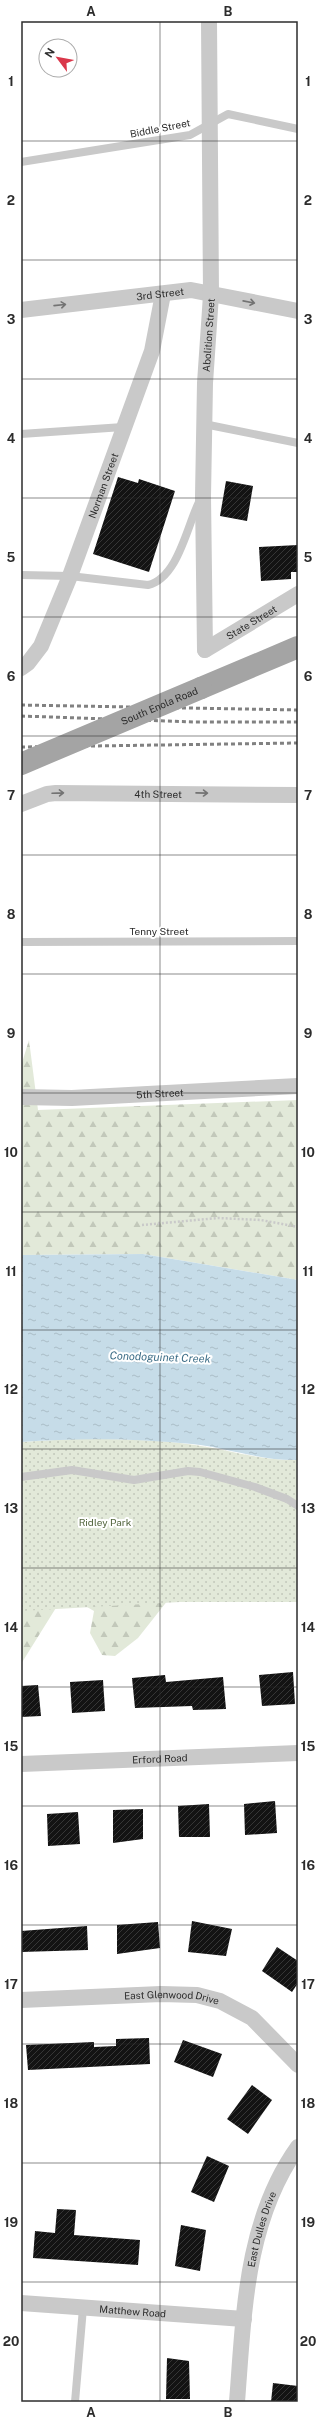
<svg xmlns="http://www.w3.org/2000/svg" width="319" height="2423" viewBox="0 0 319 2423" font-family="'Public Sans',sans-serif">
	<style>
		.forest { fill: url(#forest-firs) }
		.park { fill: url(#park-dots) }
		.water { fill: url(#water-ripples) }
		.building { fill: url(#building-hatch) }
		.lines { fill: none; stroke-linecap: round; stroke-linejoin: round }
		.path { stroke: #c9c9c9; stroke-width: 2.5; stroke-dasharray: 2 2; stroke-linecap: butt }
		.service { stroke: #c9c9c9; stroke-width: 8 }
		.minor { stroke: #c9c9c9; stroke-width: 16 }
		.primary { stroke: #a4a4a4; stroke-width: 22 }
		.rail { stroke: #818181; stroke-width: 3; stroke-dasharray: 4 3; stroke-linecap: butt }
		.primary-bridge { stroke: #a4a4a4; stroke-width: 22 }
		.oneway { stroke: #737373 }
		.grid { fill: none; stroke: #2c2c2c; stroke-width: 1; stroke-opacity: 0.55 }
		.labels { text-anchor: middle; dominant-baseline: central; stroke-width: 4; stroke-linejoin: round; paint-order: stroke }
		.street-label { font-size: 10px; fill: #2c2c2c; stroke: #fff }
		.park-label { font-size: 10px; fill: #51643c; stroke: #fff }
		.water-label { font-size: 11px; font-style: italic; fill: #3f6f88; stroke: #fff }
		.neatline { fill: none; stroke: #2c2c2c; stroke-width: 1.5 }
		.grid-label { font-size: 13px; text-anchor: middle; font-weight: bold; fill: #2c2c2c }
	</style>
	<defs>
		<pattern id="forest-firs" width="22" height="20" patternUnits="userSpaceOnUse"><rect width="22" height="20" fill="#e2e9d9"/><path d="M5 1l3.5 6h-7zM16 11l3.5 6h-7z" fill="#c2c8ba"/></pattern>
		<pattern id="park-dots" width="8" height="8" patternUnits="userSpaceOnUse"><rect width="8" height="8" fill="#e2e9d9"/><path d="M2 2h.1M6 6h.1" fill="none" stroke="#c2c8ba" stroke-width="1.8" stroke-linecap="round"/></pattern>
		<pattern id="water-ripples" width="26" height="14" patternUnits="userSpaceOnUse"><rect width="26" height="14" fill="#c6dce8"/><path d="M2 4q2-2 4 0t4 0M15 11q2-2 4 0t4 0" fill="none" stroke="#aabdc7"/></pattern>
		<pattern id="building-hatch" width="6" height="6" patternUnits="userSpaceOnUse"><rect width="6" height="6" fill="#131313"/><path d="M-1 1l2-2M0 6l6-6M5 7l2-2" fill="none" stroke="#363636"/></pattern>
	</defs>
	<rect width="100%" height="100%" fill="#fff"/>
	<g class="forest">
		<polygon points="29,1040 38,1110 298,1100 298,1280 143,1254 21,1255 21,1066"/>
		<polygon points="21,1556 172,1595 138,1638 115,1656 102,1655 90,1633 94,1611 80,1603 59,1603 21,1664"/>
	</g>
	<path class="park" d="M72,1439c41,0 83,0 123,6 34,5 68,16 103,15v142h-118l-159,9v-169z"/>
	<path class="water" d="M143,1254l155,26v180c-36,1 -70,-12 -106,-16 -57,-6 -114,-6 -171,-2v-187z"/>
	<g class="building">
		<polygon points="118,477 138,483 139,479 175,491 149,572 93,554"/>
		<polygon points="226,481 253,486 247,521 220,516"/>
		<polygon points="298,545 298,572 291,572 291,579 261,581 259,547"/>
		<polygon points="293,1672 295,1704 262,1706 259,1675"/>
		<polygon points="165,1675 166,1682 223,1677 226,1709 193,1710 192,1706 135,1708 132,1678"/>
		<polygon points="103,1680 105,1711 72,1713 70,1682"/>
		<polygon points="38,1685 41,1716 21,1717 21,1686"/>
		<polygon points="275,1801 277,1833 245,1835 244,1804"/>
		<polygon points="209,1804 210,1837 179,1837 178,1806"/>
		<polygon points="143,1809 143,1839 113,1843 113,1810"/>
		<polygon points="78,1812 80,1844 48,1846 47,1814"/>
		<polygon points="192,1921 232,1929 226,1956 188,1952"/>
		<polygon points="158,1922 160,1948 117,1954 117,1925"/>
		<polygon points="87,1926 88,1950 21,1952 21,1931"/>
		<polygon points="277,1947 298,1961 298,1983 292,1992 262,1971"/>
		<polygon points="149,2038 150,2064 28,2070 26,2045 94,2042 94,2047 116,2046 116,2039"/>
		<polygon points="183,2040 222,2054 213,2077 174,2062"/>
		<polygon points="252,2085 272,2100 248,2134 227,2119"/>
		<polygon points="207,2156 229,2166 214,2202 191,2192"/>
		<polygon points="57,2209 76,2210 74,2235 140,2240 138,2265 33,2258 35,2231 55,2233"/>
		<polygon points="181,2225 206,2230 200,2271 175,2266"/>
		<polygon points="167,2358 189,2361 190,2399 166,2399"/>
		<polygon points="273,2383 298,2386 298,2402 271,2402"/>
	</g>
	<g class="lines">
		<polyline class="path" points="142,1225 218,1218 261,1220 298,1227"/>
		<g class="service">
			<polyline points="21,162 190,135 228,114 298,129"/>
			<polyline points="204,424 298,443"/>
			<polyline points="21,434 123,427"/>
			<path d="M21,575l49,1 78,9c30,-7 39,-59 51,-83"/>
			<polyline points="21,942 298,941"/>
			<polyline points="21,1477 72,1470 134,1480 188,1471 200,1472 255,1487 287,1499 298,1506"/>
			<polyline points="75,2402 83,2308"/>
		</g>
		<g class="minor">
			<path id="s1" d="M21,310l170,-20 107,21"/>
			<path id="s2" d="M205,650l-2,-154 2,-113 6,-88 -2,-274"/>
			<path id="s3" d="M205,650l93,-56"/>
			<path id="s4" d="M21,668l7,-5 13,-17 29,-70 82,-225 11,-57"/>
			<path id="s5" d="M21,804l26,-10 9,-1 242,2"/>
			<path id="s6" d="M21,1097l51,1 226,-12"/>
			<path id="s7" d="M21,1764l277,-11"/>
			<path id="s8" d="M21,2000l140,-6 36,1 23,6 32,17 46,47"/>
			<path id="s9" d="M21,2303l223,16"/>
			<path id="s10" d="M237,2402c7,-88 8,-181 61,-255"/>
		</g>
		<polyline class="primary" points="201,688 298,647"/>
		<g class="rail">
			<polyline points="21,705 298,710"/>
			<polyline points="21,716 194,722 298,722"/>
			<polyline points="21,747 298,743"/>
		</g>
		<path class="primary-bridge" id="s11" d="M21,764l180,-76"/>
	</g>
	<defs><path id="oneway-shaft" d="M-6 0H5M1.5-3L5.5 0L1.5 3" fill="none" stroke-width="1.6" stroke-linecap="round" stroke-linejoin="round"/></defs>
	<g class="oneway">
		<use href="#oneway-shaft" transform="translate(249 302) rotate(11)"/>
		<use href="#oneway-shaft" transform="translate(60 305) rotate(-6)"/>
		<use href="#oneway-shaft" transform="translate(58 793) rotate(-2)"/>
		<use href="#oneway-shaft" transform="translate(202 793) rotate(1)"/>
	</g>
	<path class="grid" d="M160,21v2381M21,141h277M21,260h277M21,379h277M21,498h277M21,617h277M21,736h277M21,855h277M21,974h277M21,1093h277M21,1212h277M21,1330h277M21,1449h277M21,1568h277M21,1687h277M21,1806h277M21,1925h277M21,2044h277M21,2163h277M21,2282h277"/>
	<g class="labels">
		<g class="street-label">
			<text transform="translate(160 128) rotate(-11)">Biddle Street</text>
			<text stroke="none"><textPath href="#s1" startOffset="140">3rd Street</textPath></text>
			<text stroke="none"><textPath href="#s2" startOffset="315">Abolition Street</textPath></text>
			<text stroke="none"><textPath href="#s4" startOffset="202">Norman Street</textPath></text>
			<text stroke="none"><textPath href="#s3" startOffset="54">State Street</textPath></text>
			<text stroke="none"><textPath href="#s11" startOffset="150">South Enola Road</textPath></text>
			<text stroke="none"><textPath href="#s5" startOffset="139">4th Street</textPath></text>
			<text x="159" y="931">Tenny Street</text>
			<text stroke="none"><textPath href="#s6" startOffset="139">5th Street</textPath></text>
			<text stroke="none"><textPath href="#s7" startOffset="139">Erford Road</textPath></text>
			<text stroke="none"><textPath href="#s8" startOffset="151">East Glenwood Drive</textPath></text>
			<text stroke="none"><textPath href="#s10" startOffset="175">East Dulles Drive</textPath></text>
			<text stroke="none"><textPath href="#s9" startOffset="112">Matthew Road</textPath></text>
		</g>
		<g class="park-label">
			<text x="105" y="1522">Ridley Park</text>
		</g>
		<g class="water-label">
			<text transform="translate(160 1357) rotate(2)">Conodoguinet Creek</text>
		</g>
	</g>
	<rect width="319" height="2423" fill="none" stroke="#ffffff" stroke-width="44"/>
	<g transform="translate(58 58) rotate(302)"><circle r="19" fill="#ffffff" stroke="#ababab"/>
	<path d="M0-3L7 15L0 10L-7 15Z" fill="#da374a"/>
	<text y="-6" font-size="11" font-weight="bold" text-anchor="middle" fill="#2c2c2c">N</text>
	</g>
	<rect x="22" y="22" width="275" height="2379" class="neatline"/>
	<g class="grid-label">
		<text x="91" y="16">A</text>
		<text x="228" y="16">B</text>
		<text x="11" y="86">1</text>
		<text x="308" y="86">1</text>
		<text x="11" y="205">2</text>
		<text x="308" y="205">2</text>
		<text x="11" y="324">3</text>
		<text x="308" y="324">3</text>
		<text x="11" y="443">4</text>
		<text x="308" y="443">4</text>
		<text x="11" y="562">5</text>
		<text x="308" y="562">5</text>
		<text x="11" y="681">6</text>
		<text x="308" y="681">6</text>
		<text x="11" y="800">7</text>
		<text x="308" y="800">7</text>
		<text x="11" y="919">8</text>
		<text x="308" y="919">8</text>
		<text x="11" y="1038">9</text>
		<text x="308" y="1038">9</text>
		<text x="11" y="1157">10</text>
		<text x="308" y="1157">10</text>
		<text x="11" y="1276">11</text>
		<text x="308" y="1276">11</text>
		<text x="11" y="1394">12</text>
		<text x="308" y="1394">12</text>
		<text x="11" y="1513">13</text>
		<text x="308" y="1513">13</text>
		<text x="11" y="1632">14</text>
		<text x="308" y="1632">14</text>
		<text x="11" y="1751">15</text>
		<text x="308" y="1751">15</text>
		<text x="11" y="1870">16</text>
		<text x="308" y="1870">16</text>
		<text x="11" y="1989">17</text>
		<text x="308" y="1989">17</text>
		<text x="11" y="2108">18</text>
		<text x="308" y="2108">18</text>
		<text x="11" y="2227">19</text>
		<text x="308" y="2227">19</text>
		<text x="11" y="2346">20</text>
		<text x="308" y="2346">20</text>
		<text x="91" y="2417">A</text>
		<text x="228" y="2417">B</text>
	</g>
</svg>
